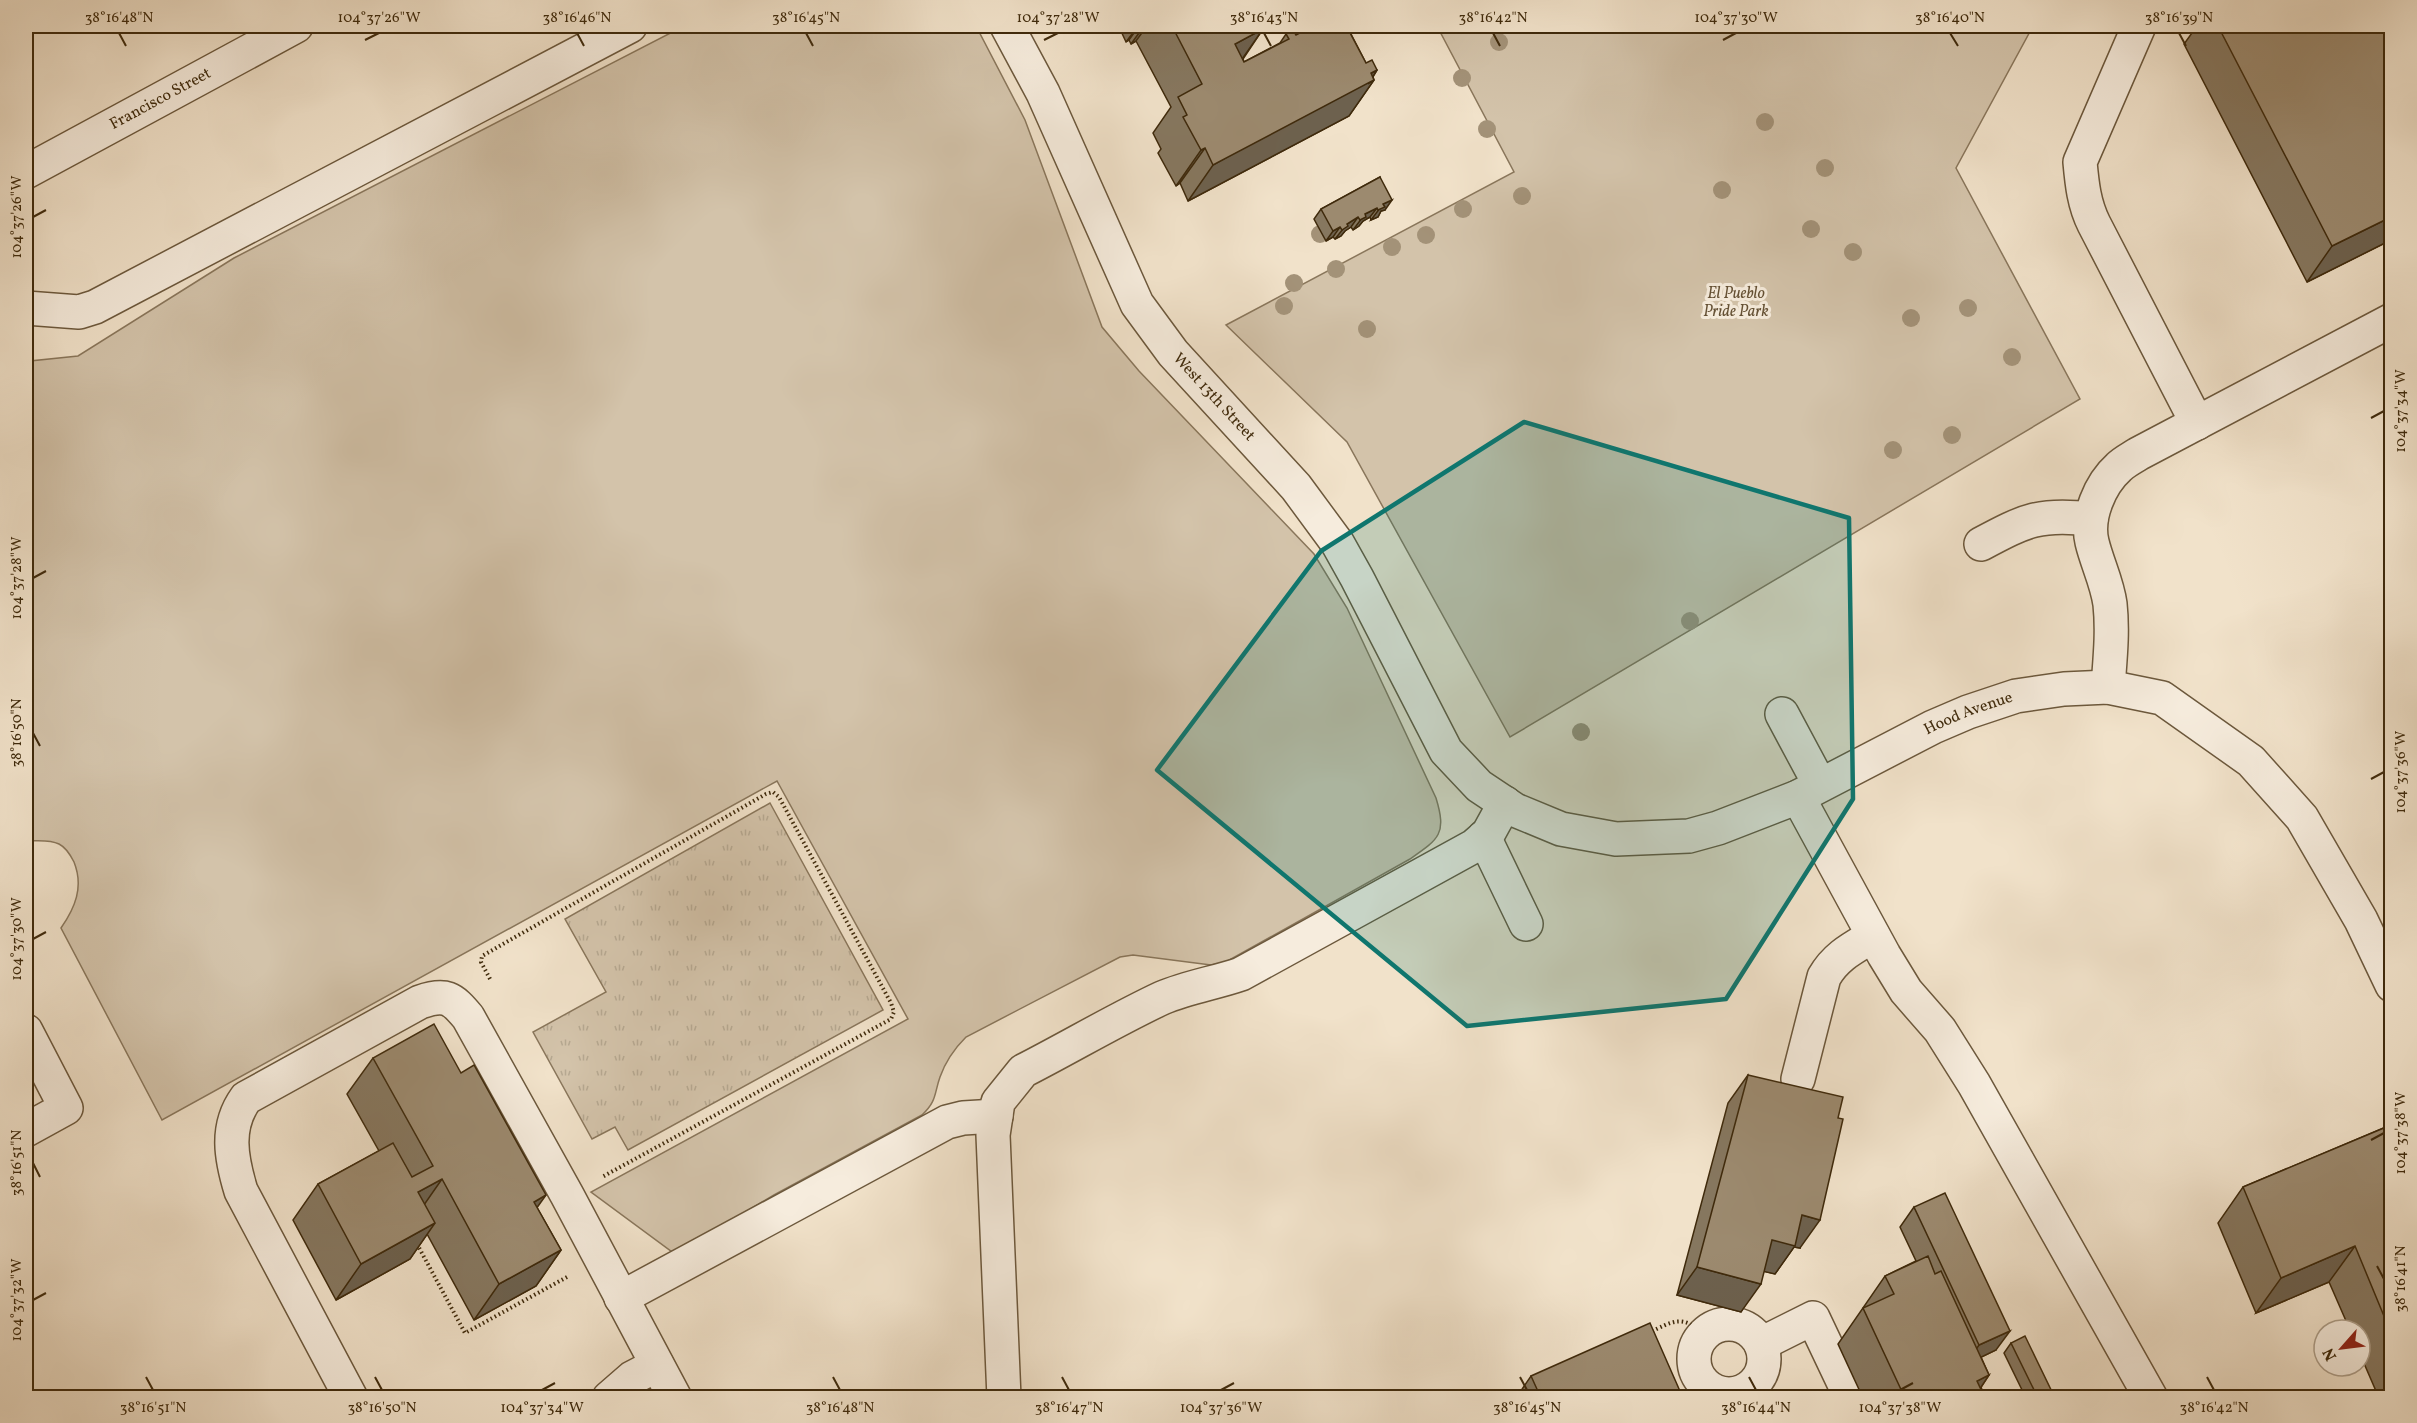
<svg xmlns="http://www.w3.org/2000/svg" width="2417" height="1423" viewBox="0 0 2417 1423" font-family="Vollkorn,serif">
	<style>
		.grass { fill: url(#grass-tufts); stroke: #89765b; stroke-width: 1.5 }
		.park { fill: #d3c3aa; stroke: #89765b; stroke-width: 1.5 }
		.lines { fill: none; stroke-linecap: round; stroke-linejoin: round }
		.minor-casing { stroke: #6c583c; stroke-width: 36 }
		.path { stroke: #3f2a0c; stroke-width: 4; stroke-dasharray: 1.5 3; stroke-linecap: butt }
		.minor { stroke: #f6ecdd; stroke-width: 33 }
		.tree { fill: #a39278 }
		.wall { fill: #86775f; stroke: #3f2a0c; stroke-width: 1.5 }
		.shaded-wall { fill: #6d614e; stroke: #3f2a0c; stroke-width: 1.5 }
		.building { fill: #9c8a6f; stroke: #3f2a0c; stroke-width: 1.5 }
		.marked { fill: #0f766e; fill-opacity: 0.2; stroke: #0f766e; stroke-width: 4.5; stroke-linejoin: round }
		.ticks { fill: none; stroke: #3f2a0c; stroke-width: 2 }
		.labels { text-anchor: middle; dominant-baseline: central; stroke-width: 6; stroke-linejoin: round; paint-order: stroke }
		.street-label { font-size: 16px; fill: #3f2a0c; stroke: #f6ecdd }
		.park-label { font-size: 16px; font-style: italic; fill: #645034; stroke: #f6ecdd }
		.neatline { fill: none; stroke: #3f2a0c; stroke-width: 2 }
		.ticks-label { font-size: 15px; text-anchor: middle; fill: #3f2a0c }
	</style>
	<defs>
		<pattern id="grass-tufts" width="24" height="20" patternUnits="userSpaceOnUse" patternTransform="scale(1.5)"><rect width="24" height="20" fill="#d3c3aa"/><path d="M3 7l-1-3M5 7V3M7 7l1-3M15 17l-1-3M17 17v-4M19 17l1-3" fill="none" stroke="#b6a891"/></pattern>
	</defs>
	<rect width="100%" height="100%" fill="#f1e2ca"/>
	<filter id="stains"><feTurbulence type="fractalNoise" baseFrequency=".00333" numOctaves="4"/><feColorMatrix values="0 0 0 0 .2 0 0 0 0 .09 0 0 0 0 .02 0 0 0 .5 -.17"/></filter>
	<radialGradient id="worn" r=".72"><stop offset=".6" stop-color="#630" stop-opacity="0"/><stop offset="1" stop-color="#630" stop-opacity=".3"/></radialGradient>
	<polygon class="grass" points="770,803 883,1010 628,1150 615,1127 592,1139 533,1032 606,992 565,919"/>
	<g class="park">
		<path d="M684,26h292l49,94 77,207 37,44 175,183 33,54 89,190c11,36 3,41 -26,61l-186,104 -13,2 -78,-10 -13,2 -154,80c-12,12 -20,23 -26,40 -6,17 -3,24 -18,38l-148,80 -99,59 -84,-62 317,-173 -131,-238 -615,339 -101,-192c14,-20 23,-41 13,-66 -3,-6 -9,-15 -15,-18 -10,-5 -23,-3 -33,-3v-393l4,-87 48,-5 156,-98z"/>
		<polygon points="1437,26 2033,26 1956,168 2080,399 1510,737 1347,442 1226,325 1514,172"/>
	</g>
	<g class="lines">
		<g class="minor-casing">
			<g id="minor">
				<path id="s1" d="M1007,26l36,67 94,211 36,49 123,134 42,57 19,34 89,173 33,35 36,24 46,19 55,10 73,-3 29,-8 80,-31 135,-70 35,-15 48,-16 48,-7 44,-2 54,11 89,63 51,57 59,102 31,65"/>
				<path d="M2139,26l-59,136c2,22 4,42 14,62l103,199"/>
				<path id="s2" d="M26,172l270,-146"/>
				<polyline points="26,308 79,312 95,307 630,26"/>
				<path d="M1981,544c45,-24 59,-31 110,-25"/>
				<path d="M2108,687c2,-28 5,-55 2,-83 -3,-22 -13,-41 -18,-62 -6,-25 8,-58 27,-75 5,-5 13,-9 19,-13l254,-134"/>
				<polyline points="1782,714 1820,785"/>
				<polyline points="1798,797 1884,955 1906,991 1940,1030 1974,1084 2151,1398"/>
				<polyline points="1484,837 1526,924"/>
				<polyline points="26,1031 66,1108 26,1130"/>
				<path d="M1798,1079l26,-102c12,-21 29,-29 49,-41"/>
				<polyline points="621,1298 947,1122 963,1118 996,1116"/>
				<circle cx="1729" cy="1359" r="35"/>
				<polyline points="1761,1344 1813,1318 1851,1398"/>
				<path d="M351,1398l-110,-207c-10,-33 -16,-64 5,-93l174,-96c26,-9 32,-4 48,15l99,178 108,203"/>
				<polyline points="609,1398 632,1378 657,1365"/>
				<path d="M1004,1398l-11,-263 5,-33 25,-31c47,-24 92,-51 139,-73 26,-11 53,-15 79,-24l233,-128 14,-12 17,-31"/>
			</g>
		</g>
		<g class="path">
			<polyline points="490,979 481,962 482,956 766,794 773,792 779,797 891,1003 894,1012 891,1019 602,1177"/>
			<polyline points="417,1244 465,1333 567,1277"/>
			<path d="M1648,1333c26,-12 33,-19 56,1"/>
			<polyline points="1509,1398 1522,1391"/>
			<polyline points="1719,1398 1720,1394"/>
		</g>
		<use href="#minor" class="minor"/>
	</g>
	<g class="tree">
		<circle cx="1499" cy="42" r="9"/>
		<circle cx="1462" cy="78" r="9"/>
		<circle cx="1765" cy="122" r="9"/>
		<circle cx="1487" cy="129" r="9"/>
		<circle cx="1825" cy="168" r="9"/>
		<circle cx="1722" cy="190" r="9"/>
		<circle cx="1522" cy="196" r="9"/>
		<circle cx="1463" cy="209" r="9"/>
		<circle cx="1811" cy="229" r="9"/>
		<circle cx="1320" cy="234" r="9"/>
		<circle cx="1426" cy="235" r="9"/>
		<circle cx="1392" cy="247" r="9"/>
		<circle cx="1853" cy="252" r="9"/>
		<circle cx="1336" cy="269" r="9"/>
		<circle cx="1294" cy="283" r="9"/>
		<circle cx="1284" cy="306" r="9"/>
		<circle cx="1968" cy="308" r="9"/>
		<circle cx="1911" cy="318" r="9"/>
		<circle cx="1367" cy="329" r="9"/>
		<circle cx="2012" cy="357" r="9"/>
		<circle cx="1952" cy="435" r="9"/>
		<circle cx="1893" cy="450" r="9"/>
		<circle cx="1690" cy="621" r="9"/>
		<circle cx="1581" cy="732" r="9"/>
	</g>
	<g class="wall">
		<polygon points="1114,26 1261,26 1263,29 1243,59 1244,62 1280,43 1286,34 1296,35 1354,26 1350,32 1366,63 1377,70 1373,77 1374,80 1349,116 1188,201 1180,183 1176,186 1158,153 1161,149 1153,133 1171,107 1136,41 1131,44 1129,40 1126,42 1120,29 1116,29"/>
		<polygon points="2197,26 2391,26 2391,240 2307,282 2184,44"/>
		<polygon points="1380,177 1385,210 1381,211 1378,217 1371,220 1370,217 1363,221 1359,226 1353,230 1351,227 1345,231 1341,236 1335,239 1333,237 1326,241 1314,219 1321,209"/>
		<polygon points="373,1058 461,1073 561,1250 536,1286 474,1320 427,1234 410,1259 336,1300 293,1220 318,1184 379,1151 347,1094"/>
		<polygon points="1748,1075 1800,1248 1794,1247 1775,1274 1764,1271 1741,1312 1677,1295 1728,1103"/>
		<polygon points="2391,1125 2391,1398 2379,1398 2360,1354 2360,1330 2350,1330 2329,1282 2256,1313 2218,1223 2243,1187"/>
		<polygon points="1914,1207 1996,1350 1981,1357 1989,1375 1981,1387 1985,1398 1863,1398 1838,1344 1885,1276 1916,1261 1900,1227"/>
		<polygon points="2011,1343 2055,1398 2026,1398 2004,1353"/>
		<polygon points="1531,1376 1683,1398 1516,1398"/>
	</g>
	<g class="shaded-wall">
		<polygon points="1118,26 1122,26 1120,29 1116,29"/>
		<polygon points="1138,26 1139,26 1129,40 1126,42"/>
		<polygon points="1144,26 1147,26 1136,41 1131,44"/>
		<polygon points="1263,29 1238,65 1235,44"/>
		<polygon points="1377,70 1368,84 1374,80 1349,116 1188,201 1213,165"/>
		<polygon points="1205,148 1180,183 1176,186 1201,150"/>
		<polygon points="1392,200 1385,210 1381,211 1378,217 1371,220 1383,204"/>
		<polygon points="1377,208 1370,217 1363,221 1359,226 1353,230 1365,214"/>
		<polygon points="1358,217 1351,227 1345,231 1341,236 1335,239 1347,224"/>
		<polygon points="2391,217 2391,240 2307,282 2332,246"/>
		<polygon points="1340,227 1333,237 1326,241 1333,231"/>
		<polygon points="442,1179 417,1215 418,1192"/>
		<polygon points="546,1195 521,1230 534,1202"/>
		<polygon points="1802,1215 1820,1220 1800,1248 1794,1247 1775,1274 1753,1269 1772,1240"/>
		<polygon points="435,1223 410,1259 336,1300 361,1264"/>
		<polygon points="2355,1246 2329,1282 2256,1313 2281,1278"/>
		<polygon points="561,1250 536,1286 474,1320 499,1284"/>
		<polygon points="1697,1267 1761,1284 1741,1312 1677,1295"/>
		<polygon points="2010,1331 1996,1350 1965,1365 1979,1345"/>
		<polygon points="1989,1375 1974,1398 1977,1381"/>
	</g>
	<g class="building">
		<polygon points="1172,26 1261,26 1263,29 1235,44 1244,62 1289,39 1286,34 1293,30 1296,35 1313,26 1353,26 1348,29 1366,63 1372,60 1377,70 1371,73 1374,80 1213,165 1205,148 1201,150 1183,117 1187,115 1178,97 1202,84"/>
		<polygon points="2218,26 2391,26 2391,217 2332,246"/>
		<polygon points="1380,177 1392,200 1383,204 1385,207 1378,210 1377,208 1365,214 1366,217 1360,220 1358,217 1347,224 1348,226 1342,230 1340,227 1333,231 1321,209"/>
		<polygon points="434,1024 461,1073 474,1065 546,1195 534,1202 561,1250 499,1284 442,1179 418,1192 435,1223 361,1264 318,1184 393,1143 412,1177 433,1166 373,1058"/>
		<polygon points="1748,1075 1843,1097 1838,1118 1843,1119 1820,1220 1802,1215 1795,1246 1772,1240 1761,1284 1697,1267"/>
		<polygon points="2391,1125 2391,1333 2355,1246 2281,1278 2243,1187"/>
		<polygon points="1945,1193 2010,1331 1979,1345 1914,1207"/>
		<polygon points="1928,1256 1935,1274 1941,1271 1989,1375 1977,1381 1985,1398 1905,1398 1863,1308 1894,1294 1885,1276"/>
		<polygon points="1650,1323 1683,1398 1541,1398 1531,1376"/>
		<polygon points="2025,1336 2055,1398 2038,1398 2011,1343"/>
	</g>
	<path class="marked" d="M1524,422l325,96 4,281 -127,200 -259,27 -310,-256 164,-219z"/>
	<path class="ticks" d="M119,33l7,13M577,33l7,13M806,33l7,13M1264,33l7,13M1493,33l7,13M1950,33l8,13M2179,33l7,13M365,40l14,-7M1044,40l14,-7M1723,40l13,-7M33,217l13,-7M2371,418l13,-7M33,578l13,-7M33,733l7,13M2371,779l13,-7M33,939l13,-7M2371,1140l13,-7M33,1163l7,14M2377,1266l7,13M33,1300l13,-7M146,1377l7,13M375,1377l7,13M833,1377l7,13M1062,1377l7,13M1520,1377l7,13M1749,1377l7,13M2207,1377l7,13M542,1390l13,-7M1221,1390l13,-7M1900,1390l13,-7"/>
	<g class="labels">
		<g class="street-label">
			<text stroke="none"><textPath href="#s2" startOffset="153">Francisco Street</textPath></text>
			<text stroke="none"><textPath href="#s1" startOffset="428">West 13th Street</textPath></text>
			<text stroke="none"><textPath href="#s1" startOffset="1430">Hood Avenue</textPath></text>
		</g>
		<g class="park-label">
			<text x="1736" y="294">El Pueblo<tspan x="1736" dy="18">Pride Park</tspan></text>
		</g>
	</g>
	<rect width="2417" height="1423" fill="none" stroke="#f1e2ca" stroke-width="66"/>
	<g transform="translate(2342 1348) rotate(242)"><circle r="28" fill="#f6ecdd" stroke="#ad9e89" stroke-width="1.5"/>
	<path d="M0-4.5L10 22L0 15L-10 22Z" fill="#8f2418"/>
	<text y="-9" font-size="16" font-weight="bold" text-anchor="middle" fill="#3f2a0c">N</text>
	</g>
	<rect x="33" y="33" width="2351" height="1357" class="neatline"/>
	<g class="ticks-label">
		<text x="119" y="22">38°16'48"N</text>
		<text x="379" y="22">104°37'26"W</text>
		<text x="577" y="22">38°16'46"N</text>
		<text x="806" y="22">38°16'45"N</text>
		<text x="1058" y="22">104°37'28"W</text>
		<text x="1264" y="22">38°16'43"N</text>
		<text x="1493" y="22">38°16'42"N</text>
		<text x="1736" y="22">104°37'30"W</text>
		<text x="1950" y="22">38°16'40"N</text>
		<text x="2179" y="22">38°16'39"N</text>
		<text transform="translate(16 217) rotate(-90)" y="5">104°37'26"W</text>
		<text transform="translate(2400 411) rotate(-90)" y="5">104°37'34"W</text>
		<text transform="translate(16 578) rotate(-90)" y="5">104°37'28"W</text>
		<text transform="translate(16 733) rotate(-90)" y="5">38°16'50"N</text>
		<text transform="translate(2400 772) rotate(-90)" y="5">104°37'36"W</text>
		<text transform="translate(16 939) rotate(-90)" y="5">104°37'30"W</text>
		<text transform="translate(2400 1133) rotate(-90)" y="5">104°37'38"W</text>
		<text transform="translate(16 1163) rotate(-90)" y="5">38°16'51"N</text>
		<text transform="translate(2400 1279) rotate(-90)" y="5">38°16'41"N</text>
		<text transform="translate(16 1300) rotate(-90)" y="5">104°37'32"W</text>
		<text x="153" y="1412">38°16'51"N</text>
		<text x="382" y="1412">38°16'50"N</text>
		<text x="542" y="1412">104°37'34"W</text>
		<text x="840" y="1412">38°16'48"N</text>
		<text x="1069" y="1412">38°16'47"N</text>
		<text x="1221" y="1412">104°37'36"W</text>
		<text x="1527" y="1412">38°16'45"N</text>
		<text x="1756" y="1412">38°16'44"N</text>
		<text x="1900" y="1412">104°37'38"W</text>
		<text x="2214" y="1412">38°16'42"N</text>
	</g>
	<rect width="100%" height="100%" filter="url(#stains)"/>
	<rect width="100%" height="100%" fill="url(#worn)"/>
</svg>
